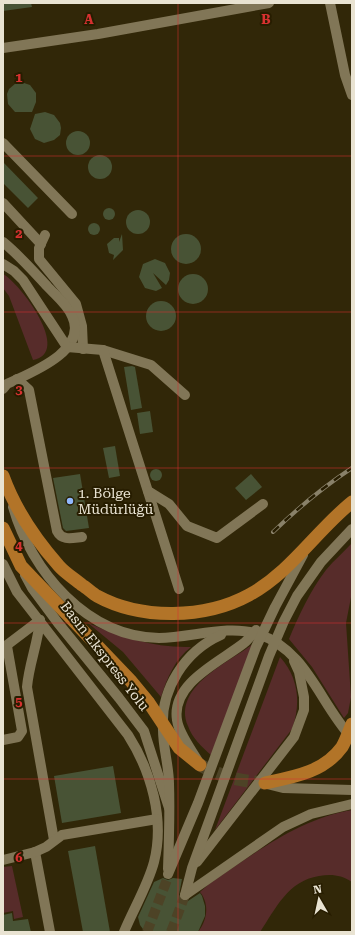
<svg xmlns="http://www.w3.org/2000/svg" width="355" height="935" viewBox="0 0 355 935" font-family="'Roboto Serif',serif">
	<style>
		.green { fill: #572c2a }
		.building { fill: #485335 }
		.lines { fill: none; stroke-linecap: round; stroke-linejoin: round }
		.minor-tunnel { stroke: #4d4326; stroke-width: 10; stroke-dasharray: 10 5; stroke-linecap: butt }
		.major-tunnel { stroke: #4d4326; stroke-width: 13; stroke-dasharray: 13 6; stroke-linecap: butt }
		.minor { stroke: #817657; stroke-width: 10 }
		.major { stroke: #b27428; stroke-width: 13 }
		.rail-casing { stroke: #898169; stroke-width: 4 }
		.rail { stroke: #271d00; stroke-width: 2.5; stroke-dasharray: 8; stroke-linecap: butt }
		.grid { fill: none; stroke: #d73130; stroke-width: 1; stroke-opacity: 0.55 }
		.poi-dot { fill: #90b8fd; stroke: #271d00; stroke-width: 1.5 }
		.labels { text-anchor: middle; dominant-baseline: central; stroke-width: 4; stroke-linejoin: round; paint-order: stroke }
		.poi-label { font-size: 14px; fill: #e9e3d2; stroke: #271d00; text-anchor: start }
		.street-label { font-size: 14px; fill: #e9e3d2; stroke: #271d00 }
		.grid-label { font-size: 13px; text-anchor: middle; font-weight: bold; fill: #d73130; stroke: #271d00; stroke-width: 4; stroke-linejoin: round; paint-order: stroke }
	</style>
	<rect width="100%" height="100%" fill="#312708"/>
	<g class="green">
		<path d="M3,274c17,9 70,79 30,86l-24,-64 -6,-8z"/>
		<path d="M352,543v49l-6,31 5,74 -3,16 -4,5 -32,-51 -23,-28c10,-24 21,-48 37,-69 8,-10 18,-18 26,-27z"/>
		<path d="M88,623c34,14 66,25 103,24 -16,12 -24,31 -30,50l-38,-45z"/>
		<path d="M253,644l-42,111c-9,-8 -19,-17 -23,-29 -16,-39 40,-63 65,-82z"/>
		<path d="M280,657c19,21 21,47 12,72l-77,101z"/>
		<path d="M352,810v72c-11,-7 -20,-8 -33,-6 -31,5 -43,32 -59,56h-62c9,-11 12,-28 2,-40l9,-8c45,-30 89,-65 143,-74z"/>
		<polygon points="12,866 23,917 14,919 13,911 3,913 3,867"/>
	</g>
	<g class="building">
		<polygon points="3,3 31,3 32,7 3,11"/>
		<polygon points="21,82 30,85 36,93 36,102 32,112 15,112 8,104 7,94 9,89 16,83"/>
		<polygon points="45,112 54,115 60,123 61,128 60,135 54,140 44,143 35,139 30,129 35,114"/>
		<circle cx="78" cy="143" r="12"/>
		<circle cx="100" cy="167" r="12"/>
		<polygon points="3,162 38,198 28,208 3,183"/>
		<circle cx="109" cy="214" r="6"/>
		<circle cx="138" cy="222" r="12"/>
		<circle cx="94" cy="229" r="6"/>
		<circle cx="186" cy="249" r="15"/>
		<polygon points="122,234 123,250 113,260 114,255 109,253 107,244 114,238 119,238 119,242"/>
		<polygon points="155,259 165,263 170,273 169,280 166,285 153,273 162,288 156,291 145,288 139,277 143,264"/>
		<circle cx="193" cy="289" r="15"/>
		<circle cx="161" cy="316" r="15"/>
		<polygon points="132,366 135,367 142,408 131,410 124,367"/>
		<polygon points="150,411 153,432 140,434 137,413"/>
		<polygon points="115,446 120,476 109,478 103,448"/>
		<circle cx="156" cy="475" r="6"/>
		<polygon points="80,474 89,528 66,531 63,528 53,478"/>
		<polygon points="251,474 262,487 246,500 235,488"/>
		<polygon points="113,766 121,813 62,823 54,776"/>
		<polygon points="95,846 110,932 83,932 68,851"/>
		<polygon points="163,878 168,880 173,878 182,879 179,895 183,901 188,901 200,893 202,896 205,906 205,916 198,932 145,932 140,925 138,917 154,882"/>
		<polygon points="12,913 13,921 28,919 31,932 3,932 3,915"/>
	</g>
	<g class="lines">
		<g class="minor-tunnel">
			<polyline points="147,932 168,877"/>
			<polyline points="171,932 185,895"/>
		</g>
		<path class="major-tunnel" d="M200,765c22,12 40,16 65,18"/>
		<g class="minor">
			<polyline points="330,3 345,75 352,95"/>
			<polyline points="3,48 98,34 269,3"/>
			<polyline points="3,143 72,214"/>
			<polyline points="3,203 41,244"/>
			<polyline points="45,235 39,248 39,259 76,304 82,326 83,349"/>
			<path d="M3,242c16,13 30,29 44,44 8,9 20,18 25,30 17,35 -42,57 -65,68l-4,5"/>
			<polyline points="3,264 14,271 23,280 67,347 103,350 151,365 185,395"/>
			<polyline points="103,350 179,589"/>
			<path d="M17,379l12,11 28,141c5,10 15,7 25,6"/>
			<polyline points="148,491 169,504 187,526 217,538 263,504"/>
			<path d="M13,507c18,64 74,130 146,131 32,0 68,-14 99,-4 49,16 62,70 94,104"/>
			<path d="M3,564l14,28 111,143c23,36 37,84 26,127 -6,23 -21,48 -30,70"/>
			<polyline points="25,575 32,588 58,623 119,698 144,731 169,808"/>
			<path d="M40,620c-2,23 -11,44 -13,67l27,153"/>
			<polyline points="3,648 40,620"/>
			<polyline points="3,740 18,737 22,731 7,646"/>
			<path d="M198,761c-7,-12 -19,-27 -21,-41 -6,-37 43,-58 67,-77 4,-3 8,-9 12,-13"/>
			<polyline points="267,784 283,788 352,790"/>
			<polyline points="35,852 50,932"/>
			<polyline points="3,860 35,852 46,847 62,835 157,819"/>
			<polyline points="197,862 294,737 304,710 304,697 299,672 294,661"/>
			<path d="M168,869c1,-28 2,-57 1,-85 0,-18 -6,-36 -6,-54 -3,-41 22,-79 58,-95"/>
			<polyline points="168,874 198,803 256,647 275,607 303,555"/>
			<polyline points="185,895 192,868 269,656 284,621 297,596 321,562 352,529"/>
			<polyline points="185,895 283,827 311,814 352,804"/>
		</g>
		<g class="major">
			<path d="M3,476c12,33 33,64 56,90 6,7 16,13 23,19 5,3 10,8 15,11 44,24 108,23 152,-1 42,-23 67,-64 103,-93"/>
			<polyline points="3,528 21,566 130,680 149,703 179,748 200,765"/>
			<path d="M265,783c29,-6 59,-11 77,-36 4,-7 7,-16 10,-23"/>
		</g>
		<g class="rail-casing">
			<path id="rail" d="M273,532c25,-24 50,-45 79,-64"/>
		</g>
		<use href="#rail" class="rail"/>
	</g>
	<path class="grid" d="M178,3v929M3,156h349M3,312h349M3,468h349M3,623h349M3,779h349"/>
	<circle class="poi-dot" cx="70" cy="501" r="4"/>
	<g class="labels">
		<g class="poi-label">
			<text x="78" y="493">1. Bölge<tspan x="78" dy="16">Müdürlüğü</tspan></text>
		</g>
		<g class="street-label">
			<text transform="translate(105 656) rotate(52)">Basın Ekspress Yolu</text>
		</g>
	</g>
	<g class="grid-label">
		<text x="89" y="24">A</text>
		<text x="266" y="24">B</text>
		<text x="19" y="82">1</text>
		<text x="19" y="238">2</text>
		<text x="19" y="394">3</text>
		<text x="19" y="550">4</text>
		<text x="19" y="706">5</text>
		<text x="19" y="862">6</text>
	</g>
	<rect width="355" height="935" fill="none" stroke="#e9e3d2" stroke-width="8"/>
	<g transform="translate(319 899) rotate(351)" stroke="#271d00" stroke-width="3" paint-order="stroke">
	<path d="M0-3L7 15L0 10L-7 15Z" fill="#e9e3d2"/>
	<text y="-6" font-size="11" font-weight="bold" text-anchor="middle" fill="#e9e3d2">N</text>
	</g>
</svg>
